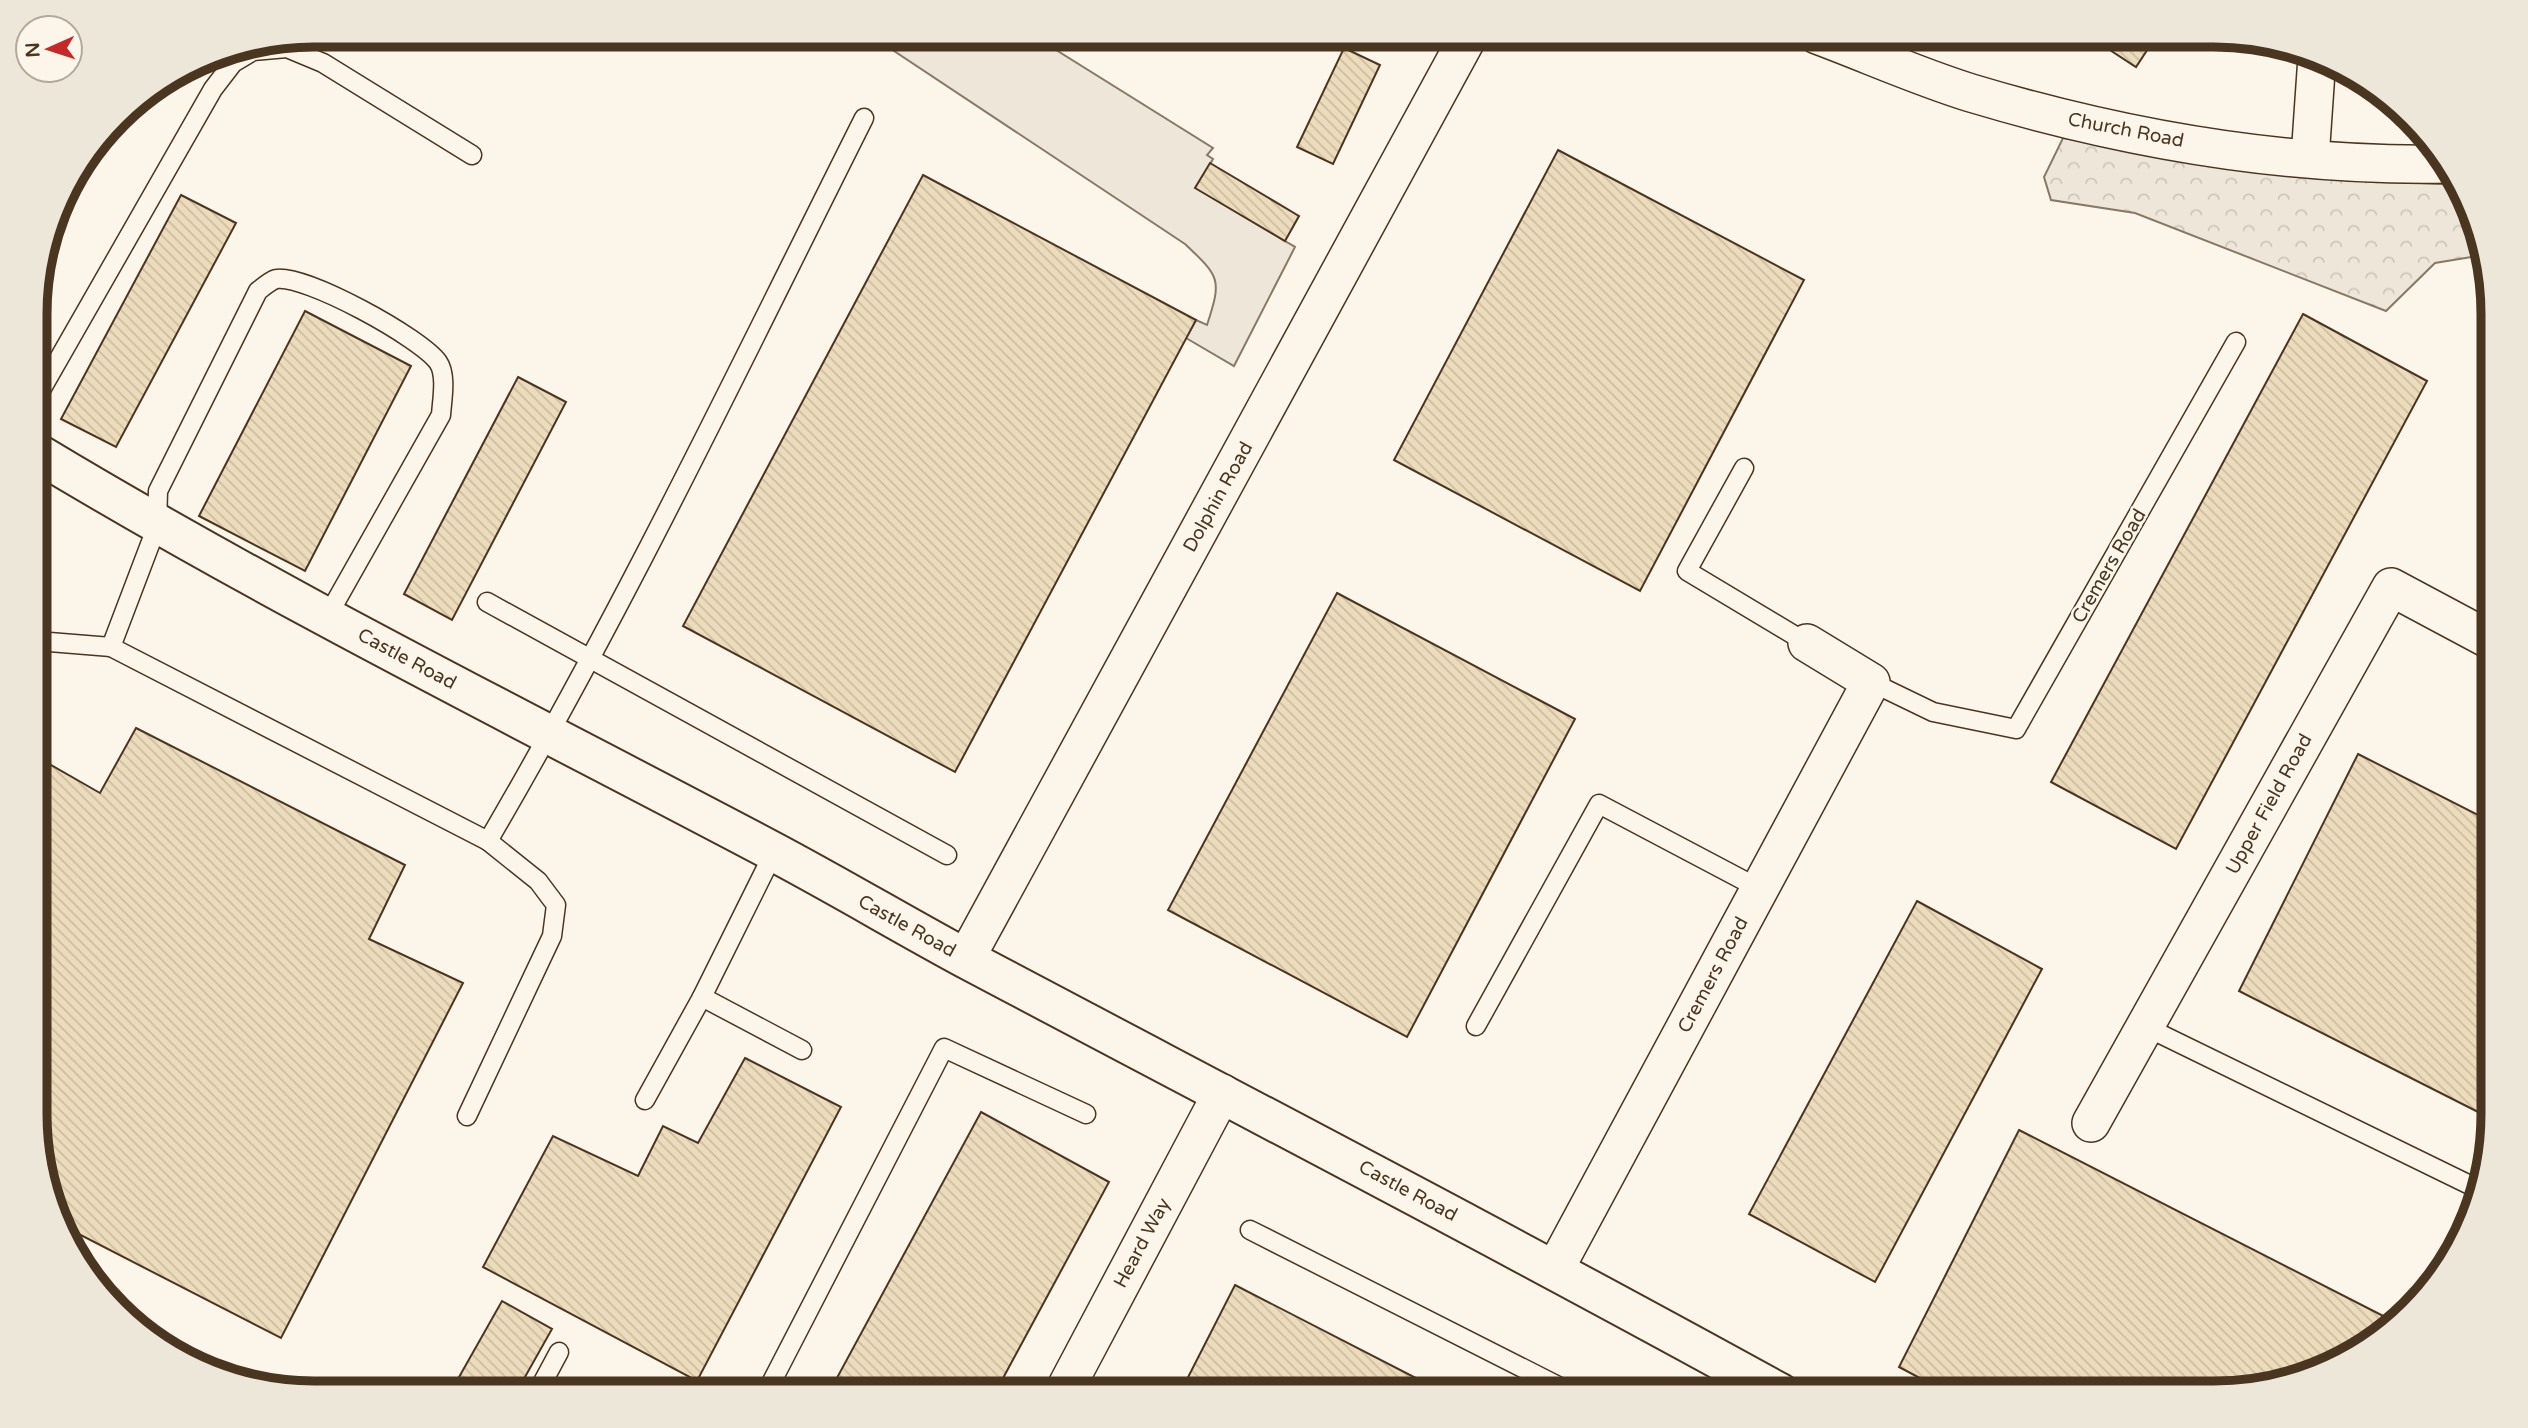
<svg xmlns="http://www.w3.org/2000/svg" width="2528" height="1428" viewBox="0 0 2528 1428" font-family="'Varela Round',sans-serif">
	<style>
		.green { fill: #ede6d9; stroke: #887966; stroke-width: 2 }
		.forest { fill: url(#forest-crowns); stroke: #887966; stroke-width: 2 }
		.building { fill: url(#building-back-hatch); stroke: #4a3520; stroke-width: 2 }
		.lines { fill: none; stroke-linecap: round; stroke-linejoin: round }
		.lane-casing { stroke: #4a3520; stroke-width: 21 }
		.street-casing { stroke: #4a3520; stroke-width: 40 }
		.secondary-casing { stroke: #4a3520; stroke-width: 42 }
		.lane { stroke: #fbf6e9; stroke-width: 18 }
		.street { stroke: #fbf6e9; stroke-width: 37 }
		.secondary { stroke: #fbf6e9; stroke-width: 38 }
		.labels { text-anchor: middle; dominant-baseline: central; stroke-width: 5; stroke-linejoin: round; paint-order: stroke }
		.street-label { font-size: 19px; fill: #4a3520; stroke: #fbf6e9 }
		.rim { fill: none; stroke: #4a3520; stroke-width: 9 }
	</style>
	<defs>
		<pattern id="forest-crowns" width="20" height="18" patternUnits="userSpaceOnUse" patternTransform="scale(1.75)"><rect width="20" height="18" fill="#ede6d9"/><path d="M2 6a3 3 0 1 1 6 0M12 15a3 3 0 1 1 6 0" fill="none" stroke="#cdc6ba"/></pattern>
		<pattern id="building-back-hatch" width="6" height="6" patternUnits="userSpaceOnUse" patternTransform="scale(1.75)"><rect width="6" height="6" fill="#ecdcbc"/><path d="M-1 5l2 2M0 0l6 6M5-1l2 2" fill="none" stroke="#ccbda1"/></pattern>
	</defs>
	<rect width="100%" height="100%" fill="#fbf6e9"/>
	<path class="green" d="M870,35h162l181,113 -6,7 6,4 -17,29 99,59 -61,119 -48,-28 10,-18 11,5c15,-46 13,-48 -22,-81z"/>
	<polygon class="forest" points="2063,138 2289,176 2459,185 2478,225 2484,255 2435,263 2386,311 2135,213 2051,200 2044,177"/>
	<g class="building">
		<polygon points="2099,35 2157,35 2136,67 2096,41"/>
		<polygon points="1344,48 1380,65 1333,164 1297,147"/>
		<polygon points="1558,150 1804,280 1640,591 1394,460"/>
		<polygon points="1210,163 1299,216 1285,241 1195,188"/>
		<polygon points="923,175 1196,320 955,772 683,626"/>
		<polygon points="181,195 236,223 116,447 61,419"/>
		<polygon points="305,311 411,366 305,571 199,516"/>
		<polygon points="2303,314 2427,381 2176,849 2051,782"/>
		<polygon points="518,377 566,402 452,620 404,594"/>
		<polygon points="1337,593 1575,719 1407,1037 1168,910"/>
		<polygon points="136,728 405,865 369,939 463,983 281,1338 67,1228 37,1150 37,757 100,793"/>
		<polygon points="2358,754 2492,822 2492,1119 2239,991"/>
		<polygon points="1917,901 2042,969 1875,1282 1749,1214"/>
		<polygon points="745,1058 841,1107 697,1381 483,1267 553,1136 638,1176 663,1126 698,1143"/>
		<polygon points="981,1112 1109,1182 995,1393 843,1393 832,1387"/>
		<polygon points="2019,1130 2397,1323 2354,1355 2232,1392 1948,1393 1899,1367"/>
		<polygon points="1235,1285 1445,1393 1180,1393"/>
		<polygon points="502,1301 552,1329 516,1393 450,1393"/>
	</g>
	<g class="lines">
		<g class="lane-casing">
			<g id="lane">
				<polyline points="37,397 213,89 233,63 253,51 287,48 323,63 472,155"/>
				<polyline points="1744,468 1687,571 1807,643"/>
				<polyline points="487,602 947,855"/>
				<path d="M327,617l114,-202c1,-15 6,-40 -3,-53 -17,-24 -133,-88 -162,-83 -6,2 -13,8 -18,12l-100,200 -1,35 -46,121 377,194c137,-234 254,-480 376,-723"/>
				<polyline points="37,641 111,647"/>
				<polyline points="1871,682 1933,712 2016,729 2236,342"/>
				<polyline points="702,997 802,1050"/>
				<polyline points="1476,1026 1599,804 1760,889"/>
				<polyline points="2144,1026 2476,1188"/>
				<polyline points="645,1100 702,997 774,852"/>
				<polyline points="467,1116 552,936 556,905 538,881 488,841"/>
				<polyline points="1250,1230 1572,1393"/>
				<polyline points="537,1393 559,1352"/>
				<polyline points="766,1393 944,1048 1086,1114"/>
			</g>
		</g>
		<g class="street-casing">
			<g id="street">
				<path d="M1817,35c51,19 102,42 154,58 153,46 317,74 477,71"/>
				<polyline points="2310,158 2317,57"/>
				<polyline points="966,958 1469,35"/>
				<polyline points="2091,1123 2391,587 2492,641"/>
				<polyline points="1555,1269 1871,682 1807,643"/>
				<polyline points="1063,1393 1222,1093"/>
			</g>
		</g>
		<g class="secondary-casing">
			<path id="secondary" d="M37,453c239,144 489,268 735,398 68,36 133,75 200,111 270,143 541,284 808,431"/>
		</g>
		<use href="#lane" class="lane"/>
		<use href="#street" class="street"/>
		<use href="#secondary" class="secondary"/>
	</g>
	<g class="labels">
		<g class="street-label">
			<text transform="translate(2126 130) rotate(11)">Church Road</text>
			<text transform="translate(1218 497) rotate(-61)">Dolphin Road</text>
			<text transform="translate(2109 566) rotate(-60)">Cremers Road</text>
			<text transform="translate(407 659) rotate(28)">Castle Road</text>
			<text transform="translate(2269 804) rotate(-61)">Upper Field Road</text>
			<text transform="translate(907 926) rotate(29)">Castle Road</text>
			<text transform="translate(1713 975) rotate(-62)">Cremers Road</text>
			<text transform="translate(1408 1191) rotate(28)">Castle Road</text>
			<text transform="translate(1142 1243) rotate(-62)">Heard Way</text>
		</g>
	</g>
	<path d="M0 0H2528V1428H0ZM314 47H2214A267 267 0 0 1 2481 314V1114A267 267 0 0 1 2214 1381H314A267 267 0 0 1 47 1114V314A267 267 0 0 1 314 47Z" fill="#ede7d9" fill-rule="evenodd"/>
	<path class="rim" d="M314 47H2214A267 267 0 0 1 2481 314V1114A267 267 0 0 1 2214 1381H314A267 267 0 0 1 47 1114V314A267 267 0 0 1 314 47Z"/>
	<g transform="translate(49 49) rotate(267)"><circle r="33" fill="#fbf6e9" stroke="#b4a999" stroke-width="2"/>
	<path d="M0-5L12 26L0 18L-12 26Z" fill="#c62828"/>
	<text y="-10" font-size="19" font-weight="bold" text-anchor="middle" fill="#4a3520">N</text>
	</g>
</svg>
